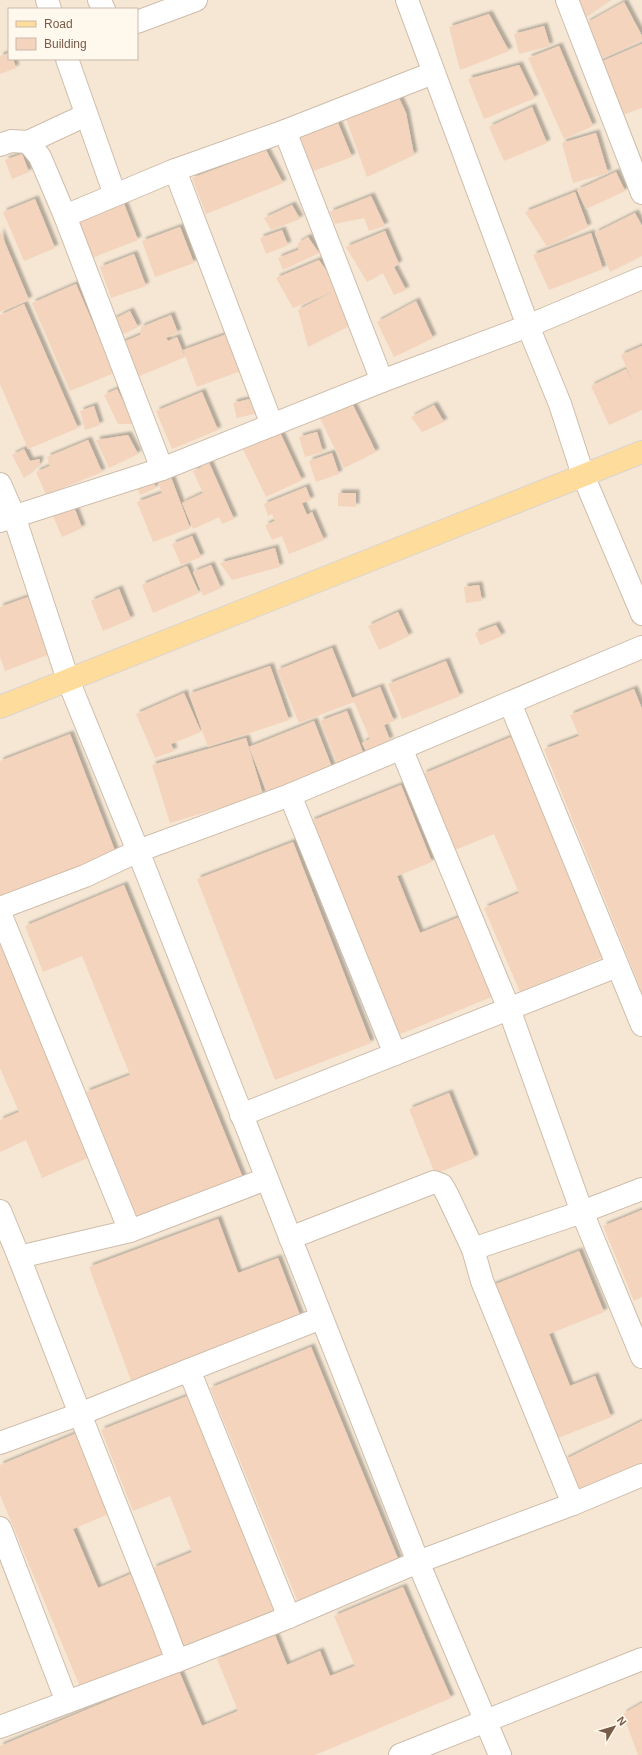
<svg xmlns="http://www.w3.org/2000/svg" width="642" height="1755" viewBox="0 0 642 1755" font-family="Helvetica,sans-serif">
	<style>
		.residential { fill: #f5e7d4; fill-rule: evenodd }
		.building { fill: #f4d4bc; filter: url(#shadow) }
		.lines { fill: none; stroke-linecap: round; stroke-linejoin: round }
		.minor-casing { stroke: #cfbdab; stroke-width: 24 }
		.major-casing { stroke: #dcd4d0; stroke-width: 24 }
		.minor { stroke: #fff; stroke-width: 22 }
		.major { stroke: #fedd9c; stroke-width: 22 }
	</style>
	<defs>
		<filter id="shadow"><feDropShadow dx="3.5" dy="-3.5" stdDeviation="1" flood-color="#0004"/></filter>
	</defs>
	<rect width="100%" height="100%" fill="#fdf5e6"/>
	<path class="residential" d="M0,0h642v1755h-642zM9,9h128v50h-128z"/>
	<g class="building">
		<polygon points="578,0 609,0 609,1 585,18"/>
		<polygon points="624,2 642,36 642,40 603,58 586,23"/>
		<polygon points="489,14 509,51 460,70 449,27"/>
		<polygon points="544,26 550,46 519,54 514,34"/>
		<polygon points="642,44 642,108 619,116 598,63"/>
		<polygon points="559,46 593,126 564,139 528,58"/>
		<polygon points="9,53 9,59 13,59 16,68 0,74 0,56"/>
		<polygon points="519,65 535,98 484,119 468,79"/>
		<polygon points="399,98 406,113 414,155 367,177 346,119"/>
		<polygon points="532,107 547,143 504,161 489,127"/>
		<polygon points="338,123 352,157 308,173 297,136"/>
		<polygon points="596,133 608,173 573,183 562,143"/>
		<polygon points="266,150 283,183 206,214 192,178"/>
		<polygon points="22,154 29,172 12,179 5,160"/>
		<polygon points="616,172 625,191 586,209 577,190"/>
		<polygon points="575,192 588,227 547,247 525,212"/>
		<polygon points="121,196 138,240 89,259 72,215"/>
		<polygon points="371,196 385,226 369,231 364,218 335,224 330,212"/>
		<polygon points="35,199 55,248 24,261 3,212"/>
		<polygon points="292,205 300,219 271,230 264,218"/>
		<polygon points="635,213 642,226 642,256 610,272 595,233"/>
		<polygon points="180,227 194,263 155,277 142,241"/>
		<polygon points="282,230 288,245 266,254 260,238"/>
		<polygon points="0,231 29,300 0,312"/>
		<polygon points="385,231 399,264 394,267 406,290 394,295 383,273 367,282 346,247"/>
		<polygon points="591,233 603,269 549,290 533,255"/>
		<polygon points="308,237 319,253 283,270 278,258 298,250 298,243"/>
		<polygon points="134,254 146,286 111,298 100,267"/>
		<polygon points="319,260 339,289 335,291 351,325 308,347 298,310 332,292 293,308 276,278"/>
		<polygon points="76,284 114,373 70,391 32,303"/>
		<polygon points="416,301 433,338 394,357 377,322"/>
		<polygon points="24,304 78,428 28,449 0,384 0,315"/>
		<polygon points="130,311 138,327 120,336 112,320"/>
		<polygon points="171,315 178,333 166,338 168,341 177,337 185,357 135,378 121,343 140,335 141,327"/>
		<polygon points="227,334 241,371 197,387 183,350"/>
		<polygon points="642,346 642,410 609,425 591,386 626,369 633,383 621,355"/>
		<polygon points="117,389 134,424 118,424 104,395"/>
		<polygon points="202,392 218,430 172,449 156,411"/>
		<polygon points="254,398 258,413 237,418 233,403"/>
		<polygon points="350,399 376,452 344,468 318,414"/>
		<polygon points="434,405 444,422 422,432 411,417"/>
		<polygon points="94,406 100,425 85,430 80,411"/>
		<polygon points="277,426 302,480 266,497 240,443"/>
		<polygon points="317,432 323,452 305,457 299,437"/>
		<polygon points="128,435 138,454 109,468 96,440"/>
		<polygon points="88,440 102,472 46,495 36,472 50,466 47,457"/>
		<polygon points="24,449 30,461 40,459 39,465 24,478 12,455"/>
		<polygon points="332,453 339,474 316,482 309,461"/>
		<polygon points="207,458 234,519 222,524 219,517 193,529 182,503 203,493 193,471 202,467 199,461"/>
		<polygon points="169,472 190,528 153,542 137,502 162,493 156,477"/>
		<polygon points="151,477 156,488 140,495 135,483"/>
		<polygon points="306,487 311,500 302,503 307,515 312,512 324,540 289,554 282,536 272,540 265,525 275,521 272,514 268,516 264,504"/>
		<polygon points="338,493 356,493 356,507 338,506"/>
		<polygon points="74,507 82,528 62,537 53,516"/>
		<polygon points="192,536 201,557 181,565 172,544"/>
		<polygon points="275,548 280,567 232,580 220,563"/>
		<polygon points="211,565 221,588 203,596 193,572"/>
		<polygon points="187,566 199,593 153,613 142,585"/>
		<polygon points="479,585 482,601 466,603 464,587"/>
		<polygon points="119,589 131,619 103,631 91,601"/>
		<polygon points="28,597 50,654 5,671 0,657 0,607"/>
		<polygon points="398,612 409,636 379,650 368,626"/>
		<polygon points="496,625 502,636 480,645 475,633"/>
		<polygon points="332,648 352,698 380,687 394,721 384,725 390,740 366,751 362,743 370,739 354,702 299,723 277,670"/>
		<polygon points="446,661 460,696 402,719 388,684"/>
		<polygon points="270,666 289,720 208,747 189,694"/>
		<polygon points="634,689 642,709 642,992 544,749 579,736 570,715"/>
		<polygon points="184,693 201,732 171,744 174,751 155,758 136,714"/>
		<polygon points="347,711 364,755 338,765 320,721"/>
		<polygon points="314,721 333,770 268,795 249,747"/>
		<polygon points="70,734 117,856 0,901 0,761"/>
		<polygon points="511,737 604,957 520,992 484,908 519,893 494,834 455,850 423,774"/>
		<polygon points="246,738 263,795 170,823 152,765"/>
		<polygon points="401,785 432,862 397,876 420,933 462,916 494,996 398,1035 311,821"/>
		<polygon points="293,842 371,1043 275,1080 197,879"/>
		<polygon points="124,885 245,1183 141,1226 86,1092 130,1075 82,956 43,972 25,926"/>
		<polygon points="0,945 92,1156 42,1178 26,1140 0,1152 0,1120 19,1112 0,1068"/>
		<polygon points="449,1093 475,1158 435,1174 409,1109"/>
		<polygon points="642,1210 642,1297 634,1301 603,1226"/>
		<polygon points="218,1219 238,1273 278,1258 303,1323 133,1386 89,1267"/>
		<polygon points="579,1251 604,1312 549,1334 570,1386 595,1376 611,1417 553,1440 491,1286"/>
		<polygon points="311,1347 401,1566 300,1607 210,1388"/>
		<polygon points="190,1395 276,1613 184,1649 153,1568 192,1552 170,1496 133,1511 101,1430"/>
		<polygon points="642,1421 642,1470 584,1499 564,1460"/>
		<polygon points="77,1433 111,1513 73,1529 98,1588 131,1574 167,1659 83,1694 0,1495 0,1465"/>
		<polygon points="403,1587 451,1698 315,1755 0,1755 0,1746 179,1671 202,1726 238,1711 217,1659 275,1635 287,1665 320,1651 330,1676 355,1666 334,1616"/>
		<polygon points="642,1703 642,1755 638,1755 623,1714"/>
	</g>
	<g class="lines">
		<g class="minor-casing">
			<g id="minor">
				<polyline points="47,0 50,9"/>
				<polyline points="99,0 104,9"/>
				<polyline points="407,0 528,326 560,404 583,475 642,614"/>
				<polyline points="567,0 642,193"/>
				<polyline points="137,22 196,0"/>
				<polyline points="67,59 115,195"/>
				<polyline points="285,131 382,381"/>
				<polyline points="28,142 40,157 65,216 162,469"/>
				<polyline points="0,145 11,141 28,142 86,115"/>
				<polyline points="175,170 272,425"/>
				<polyline points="65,216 175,170 285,131 433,73"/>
				<polyline points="0,484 14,516 68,680 138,851 418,1562 500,1755"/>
				<polyline points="0,521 162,469 382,381 528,326 642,278"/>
				<polyline points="510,703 642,1025"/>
				<polyline points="401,748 509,1009 582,1212 642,1357"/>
				<polyline points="290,795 395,1054"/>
				<polyline points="0,908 85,876 138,851 290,795 642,647"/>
				<polyline points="0,913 130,1231 266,1179"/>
				<polyline points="241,1115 617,966"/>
				<polyline points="0,1211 19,1257 130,1231"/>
				<polyline points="290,1238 434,1182 442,1185 447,1194 473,1249"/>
				<polyline points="19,1257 80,1414 162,1621 177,1661"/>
				<polyline points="0,1443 80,1414 189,1370"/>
				<polyline points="573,1504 482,1281 473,1249 582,1212 642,1189"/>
				<polyline points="0,1528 67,1702"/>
				<polyline points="289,1617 189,1370 321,1318"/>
				<polyline points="0,1727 177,1661 289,1617 418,1562 573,1504 642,1475"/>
				<polyline points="400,1755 642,1659"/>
			</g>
		</g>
		<g class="major-casing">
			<polyline id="major" points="0,707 642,452"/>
		</g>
		<use href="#minor" class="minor"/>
		<use href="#major" class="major"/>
	</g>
	<rect x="8" y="8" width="130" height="52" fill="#fff8ed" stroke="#c9b9ab"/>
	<rect x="16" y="21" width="20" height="6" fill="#fedd9c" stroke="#c9b9ab"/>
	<text x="44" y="28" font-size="12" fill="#785b49">Road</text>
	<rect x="16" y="38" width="20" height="12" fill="#f4d4bc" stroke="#c9b9ab"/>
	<text x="44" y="48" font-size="12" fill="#785b49">Building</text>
	<g transform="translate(614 1727) rotate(52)" stroke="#fff8ed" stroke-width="3" paint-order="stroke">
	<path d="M0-3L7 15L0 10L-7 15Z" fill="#785b49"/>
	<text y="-6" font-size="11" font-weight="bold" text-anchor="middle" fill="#785b49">N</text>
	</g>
</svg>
